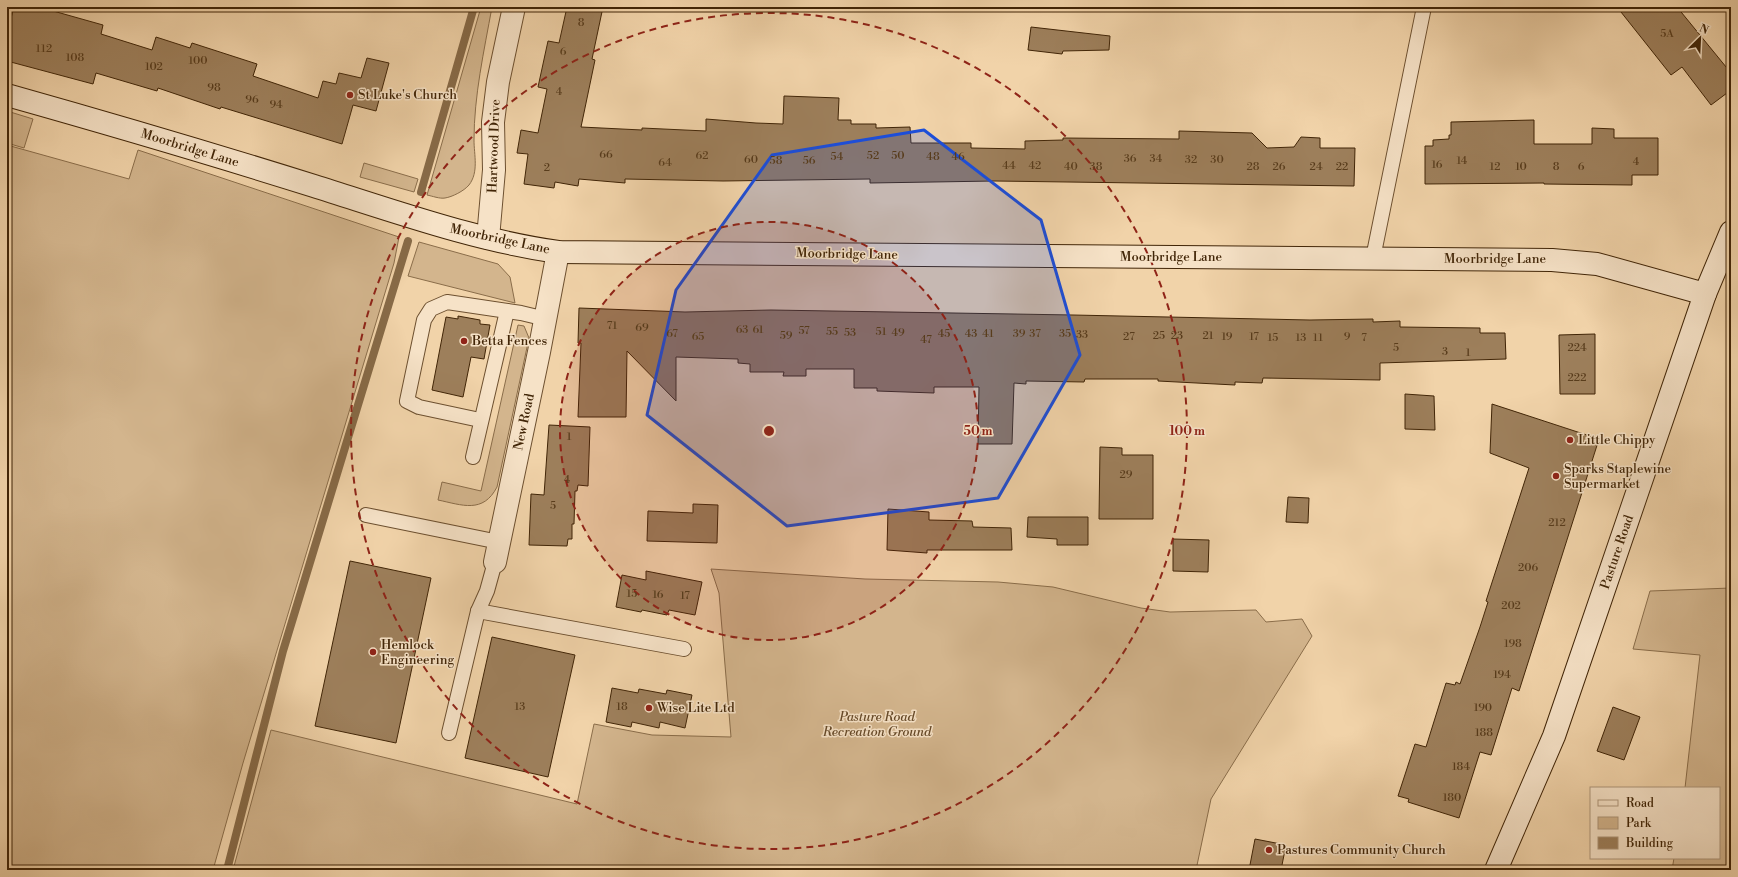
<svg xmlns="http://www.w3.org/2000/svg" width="1738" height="877" viewBox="0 0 1738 877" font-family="'Libre Bodoni',serif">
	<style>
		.green { fill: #d3b58d; stroke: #8a6d4a }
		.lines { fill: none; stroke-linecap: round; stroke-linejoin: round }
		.stream { stroke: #876a47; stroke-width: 8 }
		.building { fill: #9d7f5b; stroke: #412507 }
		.lane-casing { stroke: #6d5030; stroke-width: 16 }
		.street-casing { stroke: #6d5030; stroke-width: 24 }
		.secondary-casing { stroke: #412507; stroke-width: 24 }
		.lane { stroke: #f6e2c7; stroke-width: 14 }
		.street { stroke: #f6e2c7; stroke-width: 22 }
		.secondary { stroke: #f6e2c7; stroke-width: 22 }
		.marked { fill: #1d4ed8; fill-opacity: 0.2; stroke: #1d4ed8; stroke-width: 3; stroke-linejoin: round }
		.ring { fill: none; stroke: #8f2418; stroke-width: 2; stroke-dasharray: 7 5 }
		.poi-dot { fill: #8f2418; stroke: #f6e2c7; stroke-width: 1.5 }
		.labels { text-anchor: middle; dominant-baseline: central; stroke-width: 3; stroke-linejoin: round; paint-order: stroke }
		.number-label { font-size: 11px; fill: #583c1c }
		.poi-label { font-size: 13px; fill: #412507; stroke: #f6e2c7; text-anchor: start }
		.street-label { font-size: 13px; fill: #412507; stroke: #f6e2c7 }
		.park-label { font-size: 13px; font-style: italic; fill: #664928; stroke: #f6e2c7 }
		.centre { fill: #8f2418; stroke: #f6e2c7; stroke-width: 2 }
		.ring-label { font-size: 12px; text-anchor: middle; font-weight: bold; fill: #8f2418; stroke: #f6e2c7; stroke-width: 3; stroke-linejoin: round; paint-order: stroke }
	</style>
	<rect width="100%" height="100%" fill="#f1d3a9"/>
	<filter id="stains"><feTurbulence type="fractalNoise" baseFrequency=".005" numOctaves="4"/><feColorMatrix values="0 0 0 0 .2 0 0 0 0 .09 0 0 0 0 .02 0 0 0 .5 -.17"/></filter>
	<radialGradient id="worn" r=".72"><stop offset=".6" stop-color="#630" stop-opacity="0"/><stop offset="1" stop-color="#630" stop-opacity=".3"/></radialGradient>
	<g class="green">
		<path d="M481,7h11c-8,44 -18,89 -18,133 0,15 5,32 -5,45 -5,6 -17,12 -24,13 -5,1 -13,-2 -18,-3z"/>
		<polygon points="7,111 33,119 24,148 7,143"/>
		<polygon points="7,145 129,179 138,150 399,237 394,263 243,763 213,870 7,870"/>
		<polygon points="364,163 418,179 414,192 360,177"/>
		<polygon points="419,242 498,264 510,277 515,303 408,276"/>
		<path d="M518,325l6,1 5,12 -32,149c-14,27 -35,18 -59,13l4,-18 39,9z"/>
		<polygon points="711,569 865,579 998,582 1053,587 1141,608 1170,612 1256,610 1266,622 1302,619 1312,636 1211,799 1196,870 233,870 271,730 577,804 594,724 652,735 731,737 719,593"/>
		<polygon points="1731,588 1731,870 1672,870 1674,858 1719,858 1719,788 1685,788 1700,655 1633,649 1650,591"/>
	</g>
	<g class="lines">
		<g class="stream">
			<polyline points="421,192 474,7"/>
			<polyline points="227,870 283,651 408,241"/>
		</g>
	</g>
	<g class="building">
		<polygon points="14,7 39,7 103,25 101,34 152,50 156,37 190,48 192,43 257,64 253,76 318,98 323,81 336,84 339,73 361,78 367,58 389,63 376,111 353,105 342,144 221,107 220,109 158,88 157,91 96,73 93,84 7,61 7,33"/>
		<polygon points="567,7 603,7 592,59 595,60 581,127 642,130 642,128 706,131 706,119 756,123 783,124 784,96 839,98 838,120 851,120 851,124 876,124 876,128 910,127 911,143 971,143 971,148 1025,149 1025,141 1063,140 1063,138 1179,139 1179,131 1252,133 1267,148 1294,147 1301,137 1320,138 1320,148 1355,148 1354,186 995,181 870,183 870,179 723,181 625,179 625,183 579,179 578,186 555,182 554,188 524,184 528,154 517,153 521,130 538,133 547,89 538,87 548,41 559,43"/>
		<polygon points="1617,7 1677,7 1731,73 1731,90 1711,105 1682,67 1671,75"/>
		<polygon points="1031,27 1110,36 1109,50 1063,51 1062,54 1028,50"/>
		<polygon points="1534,120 1534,144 1592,144 1592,128 1614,129 1614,138 1658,138 1658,175 1632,175 1632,185 1544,184 1544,183 1425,184 1425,146 1433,146 1433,140 1449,139 1449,135 1451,135 1451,122"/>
		<polygon points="579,308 685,312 771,310 1073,315 1310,320 1373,319 1373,322 1400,321 1400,327 1480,328 1480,333 1505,333 1506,359 1380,363 1380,380 1263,378 1262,383 1235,382 1235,385 1158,381 1158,379 1085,379 1084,382 1026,381 1026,384 1014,383 1012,444 978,444 979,387 934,387 934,393 877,391 877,388 854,388 854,369 806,369 806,376 783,376 784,372 750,372 750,364 738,363 738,359 676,357 676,401 627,351 626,417 578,417 581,343 578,343"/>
		<polygon points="458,316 480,320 480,324 490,325 484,359 471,357 463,397 432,390 446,317 458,319"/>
		<polygon points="1595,334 1595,394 1560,394 1559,335"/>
		<polygon points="1405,394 1434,396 1435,430 1405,429"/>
		<polygon points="1492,404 1599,439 1519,691 1512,688 1491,755 1480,752 1459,818 1408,802 1409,799 1398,796 1415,744 1426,747 1446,683 1455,685 1456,682 1460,684 1480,627 1488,602 1486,601 1529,468 1490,453"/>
		<polygon points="549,425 590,427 588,486 578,485 577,491 575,491 574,524 572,524 572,539 568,539 567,546 529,545 531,494 544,495"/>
		<polygon points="1100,447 1122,448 1122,455 1153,455 1153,519 1099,519"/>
		<polygon points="1288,497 1309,498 1308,523 1286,522"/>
		<polygon points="693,504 718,505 717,543 647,541 648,511 693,513"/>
		<polygon points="888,509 929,512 929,520 972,521 973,527 1011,528 1012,550 927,550 927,553 887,550"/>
		<polygon points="1028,517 1088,517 1088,545 1057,545 1057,539 1027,537"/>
		<polygon points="1173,539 1209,540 1208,572 1173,571"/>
		<polygon points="350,561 431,578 396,743 315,726"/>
		<polygon points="646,571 702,582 695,615 669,610 667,615 642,610 641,612 616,607 622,575 646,580"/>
		<polygon points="492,637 575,655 548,777 465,758"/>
		<polygon points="612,688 638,693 639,689 666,694 667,690 692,695 685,728 660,722 659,728 632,722 631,727 606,722"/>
		<polygon points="1613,707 1640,717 1624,760 1597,751"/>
		<polygon points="1255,839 1286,845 1281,870 1249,870"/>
	</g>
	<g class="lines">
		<g class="lane-casing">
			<g id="lane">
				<polyline points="1373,258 1424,7"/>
				<polyline points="480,420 419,407 407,401 424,320 431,309 447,302 521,313 546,319"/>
				<polyline points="473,457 507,311"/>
				<polyline points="366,515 499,542"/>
				<polyline points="478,611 684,649"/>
				<polyline points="449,733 478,611 487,591 495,562"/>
			</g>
		</g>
		<g class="street-casing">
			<g id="street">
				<polyline points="488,238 494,170 493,122 498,82 514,7"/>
				<polyline points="495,562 539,352 558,252"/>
			</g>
		</g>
		<g class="secondary-casing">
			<g id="secondary">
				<path d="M7,95c103,29 205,59 307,91 80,25 160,54 244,66l994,8 45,4 108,30"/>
				<polyline points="1496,870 1554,736 1705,294 1731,232"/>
			</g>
		</g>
		<use href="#lane" class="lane"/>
		<use href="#street" class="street"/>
		<use href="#secondary" class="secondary"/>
	</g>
	<path class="marked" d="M924,130l117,90 39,135 -82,143 -211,28 -140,-111 29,-125 96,-135z"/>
	<circle cx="769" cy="431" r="209" fill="#8f2418" fill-opacity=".12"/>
	<g class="ring">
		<circle cx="769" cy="431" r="209"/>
		<circle cx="769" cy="431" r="418"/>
	</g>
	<g class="poi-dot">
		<circle cx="350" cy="95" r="4"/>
		<circle cx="464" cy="341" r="4"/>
		<circle cx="1570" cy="440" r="4"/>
		<circle cx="1556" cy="476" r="4"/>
		<circle cx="373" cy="652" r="4"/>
		<circle cx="649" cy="708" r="4"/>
		<circle cx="1269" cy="850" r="4"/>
	</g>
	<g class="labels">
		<g class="number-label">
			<text x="581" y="23">8</text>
			<text x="1667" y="34">5A</text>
			<text x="44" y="49">112</text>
			<text x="563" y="52">6</text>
			<text x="75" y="58">108</text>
			<text x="198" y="61">100</text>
			<text x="154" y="67">102</text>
			<text x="214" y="88">98</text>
			<text x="559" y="92">4</text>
			<text x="252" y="100">96</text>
			<text x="276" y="105">94</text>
			<text x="606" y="155">66</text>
			<text x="702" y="156">62</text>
			<text x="873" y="156">52</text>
			<text x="898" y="156">50</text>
			<text x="837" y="157">54</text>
			<text x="933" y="157">48</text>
			<text x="958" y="157">46</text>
			<text x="1130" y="159">36</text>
			<text x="1156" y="159">34</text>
			<text x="751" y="160">60</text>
			<text x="1191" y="160">32</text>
			<text x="1217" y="160">30</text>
			<text x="776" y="161">58</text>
			<text x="809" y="161">56</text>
			<text x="1462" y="161">14</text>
			<text x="1636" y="162">4</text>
			<text x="665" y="163">64</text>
			<text x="1437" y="165">16</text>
			<text x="1009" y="166">44</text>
			<text x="1035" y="166">42</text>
			<text x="1071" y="167">40</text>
			<text x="1096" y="167">38</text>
			<text x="1253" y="167">28</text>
			<text x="1279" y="167">26</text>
			<text x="1316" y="167">24</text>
			<text x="1342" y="167">22</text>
			<text x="1495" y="167">12</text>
			<text x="1521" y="167">10</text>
			<text x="1556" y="167">8</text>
			<text x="1581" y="167">6</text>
			<text x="547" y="168">2</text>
			<text x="612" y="326">71</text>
			<text x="642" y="328">69</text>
			<text x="742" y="330">63</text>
			<text x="758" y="330">61</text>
			<text x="804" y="331">57</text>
			<text x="832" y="332">55</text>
			<text x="881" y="332">51</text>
			<text x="850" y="333">53</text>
			<text x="898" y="333">49</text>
			<text x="672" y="334">67</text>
			<text x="944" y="334">45</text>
			<text x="971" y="334">43</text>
			<text x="988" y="334">41</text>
			<text x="1019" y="334">39</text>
			<text x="1035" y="334">37</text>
			<text x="1065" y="334">35</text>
			<text x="1082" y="335">33</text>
			<text x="786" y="336">59</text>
			<text x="1159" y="336">25</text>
			<text x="1177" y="336">23</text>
			<text x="1208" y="336">21</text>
			<text x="698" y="337">65</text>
			<text x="1129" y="337">27</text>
			<text x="1227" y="337">19</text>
			<text x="1254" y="337">17</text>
			<text x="1347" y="337">9</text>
			<text x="1273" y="338">15</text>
			<text x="1301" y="338">13</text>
			<text x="1318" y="338">11</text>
			<text x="1364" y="338">7</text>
			<text x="926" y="340">47</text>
			<text x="1396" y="348">5</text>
			<text x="1577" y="348">224</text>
			<text x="1445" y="352">3</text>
			<text x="1468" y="353">1</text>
			<text x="1577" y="378">222</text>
			<text x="569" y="437">1</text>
			<text x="1126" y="475">29</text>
			<text x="567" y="480">4</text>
			<text x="553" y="506">5</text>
			<text x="1557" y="523">212</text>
			<text x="1528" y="568">206</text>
			<text x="632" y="594">15</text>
			<text x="658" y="595">16</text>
			<text x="685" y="596">17</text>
			<text x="1511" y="606">202</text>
			<text x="1513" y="644">198</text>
			<text x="1502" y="675">194</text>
			<text x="520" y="707">13</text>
			<text x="622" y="707">18</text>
			<text x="1483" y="708">190</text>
			<text x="1484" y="733">188</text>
			<text x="1461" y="767">184</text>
			<text x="1452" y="798">180</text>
		</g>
		<g class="poi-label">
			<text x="358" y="95">St Luke's Church</text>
			<text x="472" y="341">Betta Fences</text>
			<text x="1578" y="440">Little Chippy</text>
			<text x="1564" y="469">Sparks Staplewine<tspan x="1564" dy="15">Supermarket</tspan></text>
			<text x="381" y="645">Hemlock<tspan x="381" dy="15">Engineering</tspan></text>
			<text x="657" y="708">Wise Lite Ltd</text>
			<text x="1277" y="850">Pastures Community Church</text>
		</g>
		<g class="street-label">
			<text transform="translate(494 146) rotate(-88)">Hartwood Drive</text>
			<text transform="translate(190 148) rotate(17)">Moorbridge Lane</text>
			<text transform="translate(500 239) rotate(12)">Moorbridge Lane</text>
			<text transform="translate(847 254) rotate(1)">Moorbridge Lane</text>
			<text x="1171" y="257">Moorbridge Lane</text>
			<text x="1495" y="259">Moorbridge Lane</text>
			<text transform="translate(524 422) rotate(-78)">New Road</text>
			<text transform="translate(1617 552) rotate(-71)">Pasture Road</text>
		</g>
		<g class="park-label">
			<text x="877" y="717">Pasture Road<tspan x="877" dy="15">Recreation Ground</tspan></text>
		</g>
	</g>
	<circle cx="769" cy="431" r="6" class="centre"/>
	<g class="ring-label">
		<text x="978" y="435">50 m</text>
		<text x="1187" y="435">100 m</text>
	</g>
	<rect width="1738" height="877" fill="none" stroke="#f1d3a9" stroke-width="24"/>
	<rect x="8" y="8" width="1722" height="861" fill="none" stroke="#412507" stroke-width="2"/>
	<rect x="12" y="12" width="1714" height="853" fill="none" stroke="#412507"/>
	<rect x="1590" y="787" width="130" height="72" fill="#f6e2c7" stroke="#ae967a"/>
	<rect x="1598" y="800" width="20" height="6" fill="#f6e2c7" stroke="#ae967a"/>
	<text x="1626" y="807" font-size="12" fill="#412507">Road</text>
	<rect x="1598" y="817" width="20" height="12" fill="#d3b58d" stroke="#ae967a"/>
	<text x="1626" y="827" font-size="12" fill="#412507">Park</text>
	<rect x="1598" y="837" width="20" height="12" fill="#9d7f5b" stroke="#ae967a"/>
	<text x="1626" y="847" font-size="12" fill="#412507">Building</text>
	<g transform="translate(1700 38) rotate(24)" stroke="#f6e2c7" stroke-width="3" paint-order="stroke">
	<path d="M0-3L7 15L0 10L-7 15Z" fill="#412507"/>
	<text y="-6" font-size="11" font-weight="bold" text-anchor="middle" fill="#412507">N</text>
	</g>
	<rect width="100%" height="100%" filter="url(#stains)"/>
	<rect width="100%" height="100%" fill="url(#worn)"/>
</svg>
